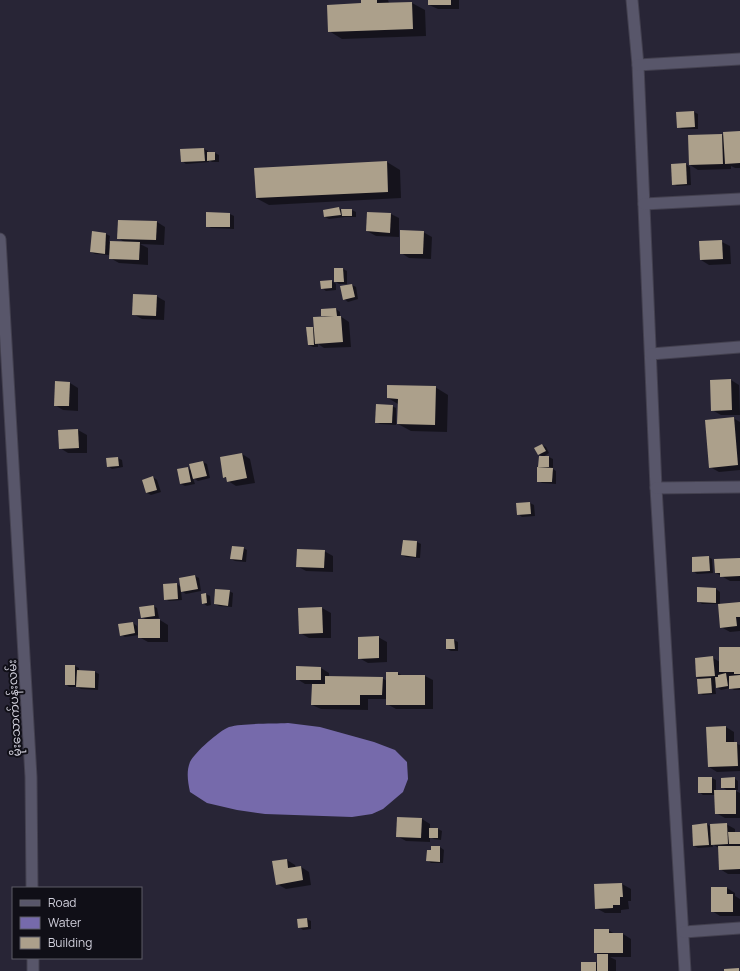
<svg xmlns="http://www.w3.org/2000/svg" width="740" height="971" viewBox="0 0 740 971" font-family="Manrope,'Noto Sans Myanmar',sans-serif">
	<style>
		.water { fill: #766aab }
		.shadow { fill: #0007 }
		.building { fill: #aca08b }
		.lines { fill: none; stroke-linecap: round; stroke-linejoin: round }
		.minor-casing { stroke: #43404f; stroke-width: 13 }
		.minor { stroke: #58566a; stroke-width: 11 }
		.labels { text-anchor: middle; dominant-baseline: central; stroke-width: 4; stroke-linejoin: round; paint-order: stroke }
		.street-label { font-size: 12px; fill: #d1d0dc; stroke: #100f17 }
	</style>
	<rect width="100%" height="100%" fill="#282536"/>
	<path class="water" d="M288,723l32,4 54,15 21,8 12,12 1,17 -5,13 -20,17 -11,5 -20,3 -87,-3 -28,-4 -30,-7 -17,-11c-2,-10 -4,-20 0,-30 5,-10 29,-31 39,-35 14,-4 44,-3 59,-4z"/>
	<g class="shadow">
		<polygon points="362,0 388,0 389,3 412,3 425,10 426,36 342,39 329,31 363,4"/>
		<polygon points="429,0 459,0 459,9 438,9 429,5"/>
		<polygon points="694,112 698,114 698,129 682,129 678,127"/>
		<polygon points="740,132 740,168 735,168 731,166 731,169 698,170 690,165 722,135 725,136"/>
		<polygon points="204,149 208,151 208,153 215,153 219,155 219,162 212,162 209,160 209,162 186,164 182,161 181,150"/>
		<polygon points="387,162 400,170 401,198 269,205 256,198"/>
		<polygon points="686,164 690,167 691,185 677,186 673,184"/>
		<polygon points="339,208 342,210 352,210 356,212 356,217 345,217 329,219 325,217"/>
		<polygon points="207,213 230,214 234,216 234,229 211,228 207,226"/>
		<polygon points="391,214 399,218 399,237 376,236 367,231"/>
		<polygon points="157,222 165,227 164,245 140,244 148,248 148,265 119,263 110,258 110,255 95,254 91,252 106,234 110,236 109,242 126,243 118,238"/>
		<polygon points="423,232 432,237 431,259 409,258 401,253"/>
		<polygon points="722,242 730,246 731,264 709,265 701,260"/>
		<polygon points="335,269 343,269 347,271 347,284 339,284 336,282 336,290 326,291 322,288 332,281 336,284"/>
		<polygon points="352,285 356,287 358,299 348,302 344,299"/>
		<polygon points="156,296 165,301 164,320 142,319 133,314"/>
		<polygon points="336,309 340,312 340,316 349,322 351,347 324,348 318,344 318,347 313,347 309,345 313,328 315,329 326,318 322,315"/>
		<polygon points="731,380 739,385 740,415 721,415 712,410"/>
		<polygon points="70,383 78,388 78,411 63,410 55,405"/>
		<polygon points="435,387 448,395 447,432 411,431 398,424 398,404 388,398"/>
		<polygon points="392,406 396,408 396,425 380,424 376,422"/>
		<polygon points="733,418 740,422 740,470 719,472 710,467"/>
		<polygon points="78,430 87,435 87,453 68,453 60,448 59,431"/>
		<polygon points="542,445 546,447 549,453 543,457 539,454 536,449"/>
		<polygon points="242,454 250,459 255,483 236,486 228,481 227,479 224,477"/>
		<polygon points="540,457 549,457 553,459 553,469 556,471 556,484 542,483 538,481"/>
		<polygon points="118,458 122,460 123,467 112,469 108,466 107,459"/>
		<polygon points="203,462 207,464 210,478 198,481 193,478 195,484 185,486 181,484 188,468 192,471"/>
		<polygon points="153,477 157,480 161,492 151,495 147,493"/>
		<polygon points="530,503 534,505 535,516 522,517 518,514 517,504"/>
		<polygon points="417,542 421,544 420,558 406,557 402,555"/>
		<polygon points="243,548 247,550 246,562 235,561 231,559"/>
		<polygon points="324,551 333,556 333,572 306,571 297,566"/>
		<polygon points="708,557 712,559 713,573 697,574 693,571"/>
		<polygon points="740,559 740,581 730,581 716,573"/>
		<polygon points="195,576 199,578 201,591 186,594 181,591 182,600 169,601 165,599 177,584 181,587"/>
		<polygon points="698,588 716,589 720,592 720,605 740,603 740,631 730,632 721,627 719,604 702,604 698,601"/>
		<polygon points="229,591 233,593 232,607 219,606 215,604"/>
		<polygon points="206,594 210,596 211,605 207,606 203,603"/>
		<polygon points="153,606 157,608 159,618 149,619 149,620 160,620 168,625 168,642 148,642 139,637 139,635 125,637 121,635 133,623 137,626 138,633 147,620 142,617"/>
		<polygon points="322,608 331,613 331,638 309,638 300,633 299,609"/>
		<polygon points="378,637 387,642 387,662 368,663 359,658"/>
		<polygon points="454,640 458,642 458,651 451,651 447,649"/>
		<polygon points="740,648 740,690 734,690 731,688 721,690 715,686 716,694 703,695 699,693 702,680 697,677 713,658 720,662"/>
		<polygon points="66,666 75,666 79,668 79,671 95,672 99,674 98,690 81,689 77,687 69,687 66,684"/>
		<polygon points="321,668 329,673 329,677 382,678 387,681 387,673 398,673 403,676 425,676 433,680 433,709 396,709 387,704 387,699 368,699 368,710 321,709 312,705 313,684 305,684 297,679"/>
		<polygon points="726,727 734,732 734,743 740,745 740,771 717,772 709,767"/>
		<polygon points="699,778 712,778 716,780 716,791 728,791 722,787 734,778 738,781 738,790 734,790 740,793 740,818 725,818 716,813 716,795 703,795 699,792"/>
		<polygon points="422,819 430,824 430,829 438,829 442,831 441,840 434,839 430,837 430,842 406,841 397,836"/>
		<polygon points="707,824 711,827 726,824 735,829 735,833 740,834 740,874 728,874 720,869 719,848 712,844 713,847 698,848 694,846"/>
		<polygon points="440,847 444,850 443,863 431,863 427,860"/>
		<polygon points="287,860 295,865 296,868 301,867 309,872 311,885 286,889 277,884"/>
		<polygon points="622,884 631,889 631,901 628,901 629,909 621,910 621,913 605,913 596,908"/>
		<polygon points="727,888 735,893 735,896 740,899 740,916 720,916 712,911"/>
		<polygon points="307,919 311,921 311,929 303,930 299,927"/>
		<polygon points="608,930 615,934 623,934 631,939 631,957 610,957 616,960 616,971 582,971 596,963 598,964 601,956 595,952"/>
	</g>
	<g class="building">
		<polygon points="361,0 377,0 377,3 412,2 413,29 328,32 327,5 361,3"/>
		<rect x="428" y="0" width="23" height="5"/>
		<polygon points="694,111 695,127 677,128 676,112"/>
		<polygon points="740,131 740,163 725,164 723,132"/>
		<polygon points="722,134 723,164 689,165 688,135"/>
		<polygon points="204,148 205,161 181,162 180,149"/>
		<polygon points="207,152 215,152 215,160 207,161"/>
		<polygon points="387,161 388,192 256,198 254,168"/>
		<polygon points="686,163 687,184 672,185 671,164"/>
		<polygon points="339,207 341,215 324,217 323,210"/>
		<polygon points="341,209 352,209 352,216 342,216"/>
		<polygon points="206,212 230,213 230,227 206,227"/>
		<polygon points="367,212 391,213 390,233 366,231"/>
		<polygon points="118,220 157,221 156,240 117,239"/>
		<polygon points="400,230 424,231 423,254 400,254"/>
		<polygon points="92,231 106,233 105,254 90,252"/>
		<polygon points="722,240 723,259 700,260 699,241"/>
		<polygon points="110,241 140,242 139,260 109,259"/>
		<polygon points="334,268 343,268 344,282 334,282"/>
		<polygon points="332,280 332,288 321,289 320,281"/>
		<polygon points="352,284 355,297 343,300 340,286"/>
		<polygon points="133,294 157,295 156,316 132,315"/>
		<polygon points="336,308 337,316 341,316 343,342 315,344 313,317 334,316 321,316 321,309"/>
		<polygon points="306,327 313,327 314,345 308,345"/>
		<polygon points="731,379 732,410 711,411 710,380"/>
		<polygon points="55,381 70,382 69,406 54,406"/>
		<polygon points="387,385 436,386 435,425 397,424 398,399 387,398"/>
		<polygon points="376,404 393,405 392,423 375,423"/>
		<polygon points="734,417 738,465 709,468 705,420"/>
		<polygon points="78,429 79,448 59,449 58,430"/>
		<polygon points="542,444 546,451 538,455 534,448"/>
		<polygon points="242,453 247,478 227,482 226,477 223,478 220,457"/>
		<polygon points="539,456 549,456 549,467 538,467"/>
		<polygon points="118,457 119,466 107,467 106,458"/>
		<polygon points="203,461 207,476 193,479 189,464"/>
		<polygon points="188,467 191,482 180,484 177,469"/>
		<polygon points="537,467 553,468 552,482 537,482"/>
		<polygon points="153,476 157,490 146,493 142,480"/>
		<polygon points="530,502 531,514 517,515 516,503"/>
		<polygon points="403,540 417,541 416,557 401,555"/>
		<polygon points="232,546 244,547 242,560 230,559"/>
		<polygon points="297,549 325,550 324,568 296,567"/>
		<polygon points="709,556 710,571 692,572 692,557"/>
		<polygon points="740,558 740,576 720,577 720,573 715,573 714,559"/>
		<polygon points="195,575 198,589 181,592 179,578"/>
		<polygon points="177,583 178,599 164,600 163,584"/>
		<polygon points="697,587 716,588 716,603 697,602"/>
		<polygon points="215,589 230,590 228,606 214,604"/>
		<polygon points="206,593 207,603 202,604 201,594"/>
		<polygon points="740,602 740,617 736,617 737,626 720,628 718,604"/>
		<polygon points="154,605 155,616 141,618 139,607"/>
		<polygon points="322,607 323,633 299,634 298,608"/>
		<rect x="138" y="619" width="22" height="19"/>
		<polygon points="133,622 135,633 120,636 118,624"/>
		<polygon points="379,636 379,658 358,659 358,637"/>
		<polygon points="446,639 454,639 455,649 446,649"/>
		<polygon points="719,647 740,647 740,674 734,674 734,672 719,672"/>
		<polygon points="713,656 715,676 696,677 695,658"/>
		<rect x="65" y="665" width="10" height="20"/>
		<polygon points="296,666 321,667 321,680 296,680"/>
		<polygon points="77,670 95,671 95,688 76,687"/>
		<polygon points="386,672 398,672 398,675 425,675 425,705 386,705"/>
		<polygon points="726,673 728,686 716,688 715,677 718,677 718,675"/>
		<polygon points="740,675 740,688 729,689 729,676"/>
		<polygon points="325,676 383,677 382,695 360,695 360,705 311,705 312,684 325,684"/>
		<polygon points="711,678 712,693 698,694 697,679"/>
		<polygon points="726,726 726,742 737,742 738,766 708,767 706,727"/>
		<rect x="698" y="777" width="14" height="16"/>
		<polygon points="735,777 735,788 721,788 721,778"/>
		<polygon points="714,790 736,790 736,814 715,814"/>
		<polygon points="397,817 422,818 421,838 396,837"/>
		<polygon points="707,823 709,845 693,846 692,825"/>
		<polygon points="727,823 728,844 711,845 710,824"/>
		<rect x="429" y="828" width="9" height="10"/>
		<polygon points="728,832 740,832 740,844 729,844"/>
		<polygon points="431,846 440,846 440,862 426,861 427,850 431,850"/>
		<polygon points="718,846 740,846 740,869 719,870"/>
		<polygon points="287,859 288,868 301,866 303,880 276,885 272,861"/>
		<polygon points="622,883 623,897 620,897 620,905 613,905 613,908 595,909 594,884"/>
		<polygon points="711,887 727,887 727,894 733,894 733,912 711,912"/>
		<polygon points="307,918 308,927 298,928 297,919"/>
		<polygon points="594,929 609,929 609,933 623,933 623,953 594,953"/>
		<rect x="597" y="954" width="11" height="17"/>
		<rect x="581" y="962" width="15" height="9"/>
		<polygon points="739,968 739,971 724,971 724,969"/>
	</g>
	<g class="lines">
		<g class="minor-casing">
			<g id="minor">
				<polyline points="632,0 638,65 656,488 685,971"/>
				<polyline points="638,65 740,59"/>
				<polyline points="644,204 740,199"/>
				<polyline points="0,239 31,777 32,888"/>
				<polyline points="651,354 740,347"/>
				<polyline points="656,488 740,487"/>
				<polyline points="684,932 740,928"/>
				<polyline points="33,958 33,971"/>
			</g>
		</g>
		<use href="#minor" class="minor"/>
	</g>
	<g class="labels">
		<g class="street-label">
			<text transform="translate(14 708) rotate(-93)">မိုးသောက်ပန်းလမ်း</text>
		</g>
	</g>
	<rect x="12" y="887" width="130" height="72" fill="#100f17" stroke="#5d5c66"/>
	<rect x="20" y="900" width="20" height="6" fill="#58566a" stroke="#5d5c66"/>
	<text x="48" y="907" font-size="12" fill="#d1d0dc">Road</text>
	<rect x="20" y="917" width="20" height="12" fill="#766aab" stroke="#5d5c66"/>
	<text x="48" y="927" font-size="12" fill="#d1d0dc">Water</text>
	<rect x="20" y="937" width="20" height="12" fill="#aca08b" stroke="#5d5c66"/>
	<text x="48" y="947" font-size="12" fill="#d1d0dc">Building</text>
</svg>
